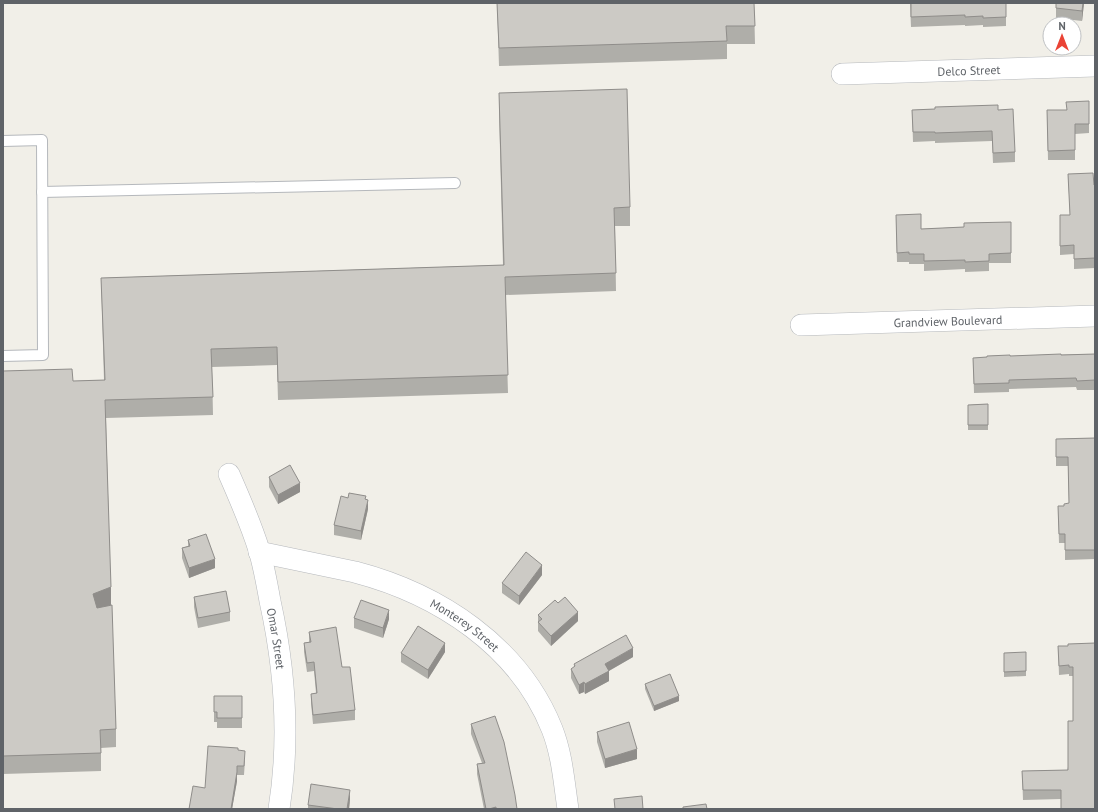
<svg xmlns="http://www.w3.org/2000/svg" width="1098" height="812" viewBox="0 0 1098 812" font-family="'PT Sans',sans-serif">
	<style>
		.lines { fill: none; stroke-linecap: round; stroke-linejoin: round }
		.service-casing { stroke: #b5b8bc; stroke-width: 12 }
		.minor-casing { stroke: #b5b8bc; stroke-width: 22 }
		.service { stroke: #fff; stroke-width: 10 }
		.minor { stroke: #fff; stroke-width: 21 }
		.wall { fill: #afaea9 }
		.shaded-wall { fill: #8f8d8a }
		.building { fill: #cccac5; stroke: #8f8d8a }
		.labels { text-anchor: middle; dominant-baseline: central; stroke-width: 4; stroke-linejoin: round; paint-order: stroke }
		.street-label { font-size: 12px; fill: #5f6368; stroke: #fff }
	</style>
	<rect width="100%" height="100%" fill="#f1efe8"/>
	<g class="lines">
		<g class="service-casing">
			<g id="service">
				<polyline points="3,141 42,140 43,355 3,356"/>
				<polyline points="42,192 455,183"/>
			</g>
		</g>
		<g class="minor-casing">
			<g id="minor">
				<path id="s1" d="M842,74l253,-8"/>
				<path id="s2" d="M801,325l294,-9"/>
				<path id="s3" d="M229,474c11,25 22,50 30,76 5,17 8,34 11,51 15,68 20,139 9,208"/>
				<path id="s4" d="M259,552l96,20c84,22 164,74 197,157 10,25 12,53 16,80"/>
			</g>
		</g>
		<use href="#service" class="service"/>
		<use href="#minor" class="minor"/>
	</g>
	<g class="wall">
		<polygon points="497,3 754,3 755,44 727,44 727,59 499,66"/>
		<polygon points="910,3 1006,3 1006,26 983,27 983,25 965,26 965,25 911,27"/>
		<polygon points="1056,3 1084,3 1082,21 1056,18"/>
		<polygon points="499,93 630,207 630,226 615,226 616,291 505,295 508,393 278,400 277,365 212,367 213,415 106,418 111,605 116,729 116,747 101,748 101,771 3,774 3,371 73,381 104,380 101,278 503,265 499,111"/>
		<polygon points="1089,101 1089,133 1075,134 1075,160 1048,160 1047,110 1066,110"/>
		<polygon points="935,109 998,110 1015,152 1015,162 993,163 992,141 935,143 935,141 913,142 912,110"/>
		<polygon points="1068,174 1095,185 1095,268 1074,269 1074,254 1060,255 1060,215 1070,215"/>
		<polygon points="896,215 921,229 964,227 1011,222 1011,263 989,263 989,271 965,272 965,269 924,271 924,264 909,264 909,262 897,262"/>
		<polygon points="1095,354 1095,390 1077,390 1076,387 1009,389 1009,392 974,393 973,358 1010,356"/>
		<polygon points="988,404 988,430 968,430 968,405"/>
		<polygon points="1095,438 1095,559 1065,560 1065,543 1059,543 1058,506 1064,506 1069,503 1068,466 1056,466 1056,439"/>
		<polygon points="269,477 300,492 278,504 269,487"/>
		<polygon points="348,498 366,499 368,509 361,540 334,535 334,525"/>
		<polygon points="188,540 215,568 189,578 182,558 182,548 188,546"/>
		<polygon points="542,575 519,605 502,593 502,583"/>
		<polygon points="194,597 230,612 230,621 198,628 194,607"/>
		<polygon points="538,615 578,621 551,646 538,631"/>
		<polygon points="354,618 389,619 383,638 354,628"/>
		<polygon points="309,632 342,667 355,710 355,720 313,724 311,703 311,694 316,693 314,671 307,672 304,652 304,643 309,642"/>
		<polygon points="1095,643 1061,799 1023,800 1022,771 1068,770 1073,721 1073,676 1069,676 1069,674 1059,675 1058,646 1068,646"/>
		<polygon points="445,652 428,679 401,662 401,653"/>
		<polygon points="1004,653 1026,671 1026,676 1004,677"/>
		<polygon points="633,657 609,671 609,681 585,694 584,692 579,694 571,678 571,669 574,667 574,664"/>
		<polygon points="645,684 679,701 654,711 645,689"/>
		<polygon points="214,696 242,696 242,728 217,728 217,722 214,722"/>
		<polygon points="471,724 517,809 484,809 477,774 477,764 482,763 471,734"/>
		<polygon points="597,732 637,759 605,768 597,742"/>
		<polygon points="245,760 244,775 237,775 237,781 232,809 189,809 205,788"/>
		<polygon points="350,799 349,809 308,809 308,805"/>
	</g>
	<g class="shaded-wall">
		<polygon points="1083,3 1084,3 1082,21 1082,11"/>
		<polygon points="300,483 300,492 278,504 278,495"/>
		<polygon points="368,500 368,509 361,540 361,531"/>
		<polygon points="215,559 215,568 189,578 189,568"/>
		<polygon points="542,565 542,575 519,605 519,596"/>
		<polygon points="111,587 111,605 93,612 93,594"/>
		<polygon points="389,610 389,619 383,638 383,628"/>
		<polygon points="578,612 578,621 551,646 551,636"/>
		<polygon points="445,643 445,652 428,679 428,670"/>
		<polygon points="633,648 633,657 605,673 605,664"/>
		<polygon points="609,671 609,681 585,694 585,684"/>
		<polygon points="584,682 584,692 579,694 579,685"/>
		<polygon points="679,696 679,701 654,711 654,706"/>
		<polygon points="637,749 637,759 605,768 605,759"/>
		<polygon points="237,772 237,781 232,809 231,809"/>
		<polygon points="350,790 350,799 349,809 347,809"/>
	</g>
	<g class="building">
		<polygon points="497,3 754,3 755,26 726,26 727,41 499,48"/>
		<polygon points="911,3 1006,3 1006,17 983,18 983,16 965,17 965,15 911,17"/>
		<polygon points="1056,3 1083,3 1082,11 1056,8"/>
		<polygon points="627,89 630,207 614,208 616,273 505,277 508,375 278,382 277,347 211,349 213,397 105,400 111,587 93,594 97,608 112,605 116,729 100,730 101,753 3,756 3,371 72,369 73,381 105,380 101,278 504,265 499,93"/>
		<polygon points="1089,101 1089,124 1075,124 1075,150 1048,151 1047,110 1067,110 1066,102"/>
		<polygon points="998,105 998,110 1013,109 1015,152 993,153 992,131 935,133 935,132 913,132 912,110 935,109 935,107"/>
		<polygon points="1093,173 1094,185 1095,185 1095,258 1074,259 1074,245 1060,246 1060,215 1070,215 1068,174"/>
		<polygon points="921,214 921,229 964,227 964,223 1011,222 1011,253 989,254 989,261 965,262 965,260 924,261 924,254 909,254 909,252 897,253 896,215"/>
		<polygon points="1061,354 1061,355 1095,354 1095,380 1077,381 1076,378 1009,380 1009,383 974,384 973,358 987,357 987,356 1010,355 1010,356"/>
		<polygon points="988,404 988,425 968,425 968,405"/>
		<polygon points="1095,438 1095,550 1065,550 1065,534 1059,534 1058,506 1064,506 1064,504 1069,503 1068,457 1056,457 1056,439"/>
		<polygon points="290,465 300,483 278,495 269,477"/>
		<polygon points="349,493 366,496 365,499 368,500 361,531 334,525 341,496 348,498"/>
		<polygon points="206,534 215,559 189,568 182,548 190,546 188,540"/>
		<polygon points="526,552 542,565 519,596 502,583"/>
		<polygon points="226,591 230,612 198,618 194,597"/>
		<polygon points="565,597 578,612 551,636 538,622 542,619 538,615 555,600 558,603"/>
		<polygon points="361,600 389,610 383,628 354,618"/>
		<polygon points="418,626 445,643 428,670 401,653"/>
		<polygon points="336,627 342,667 350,667 355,710 313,715 311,694 317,693 314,662 307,663 304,643 311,642 309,632"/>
		<polygon points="626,635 633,648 605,664 609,671 585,684 584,682 579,685 571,669 575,666 574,664"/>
		<polygon points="1095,643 1095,809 1061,809 1061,790 1023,790 1022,771 1068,770 1068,721 1073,721 1073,667 1069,667 1069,665 1059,666 1058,646 1068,646 1068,644"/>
		<polygon points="1026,652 1026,671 1004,672 1004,653"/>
		<polygon points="670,674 679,696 654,706 645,684"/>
		<polygon points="214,696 242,696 242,718 217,718 217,712 214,712"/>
		<polygon points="495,716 504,742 515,795 517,809 496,809 496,807 489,809 486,809 477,764 485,763 471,724"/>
		<polygon points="629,722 637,749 605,759 597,732"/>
		<polygon points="208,746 238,748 238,750 245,751 244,766 237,766 237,772 231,809 189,809 193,786 205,788"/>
		<polygon points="311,784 350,790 347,809 338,809 308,805"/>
		<polygon points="642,796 643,809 615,809 614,799"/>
		<polygon points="706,804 707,809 683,809 683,807"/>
	</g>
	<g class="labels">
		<g class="street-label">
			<text stroke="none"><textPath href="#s1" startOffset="127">Delco Street</textPath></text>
			<text stroke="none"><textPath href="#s2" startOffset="147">Grandview Boulevard</textPath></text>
			<text stroke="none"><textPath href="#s4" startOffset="221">Monterey Street</textPath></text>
			<text stroke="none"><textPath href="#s3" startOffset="172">Omar Street</textPath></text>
		</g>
	</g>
	<rect width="1098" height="812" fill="none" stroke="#5f6368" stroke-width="8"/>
	<g transform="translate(1062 36)"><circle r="19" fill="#ffffff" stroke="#bfc1c3"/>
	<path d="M0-3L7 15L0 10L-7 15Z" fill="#ea4335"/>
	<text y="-6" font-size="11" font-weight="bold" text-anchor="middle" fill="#5f6368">N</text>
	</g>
</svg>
